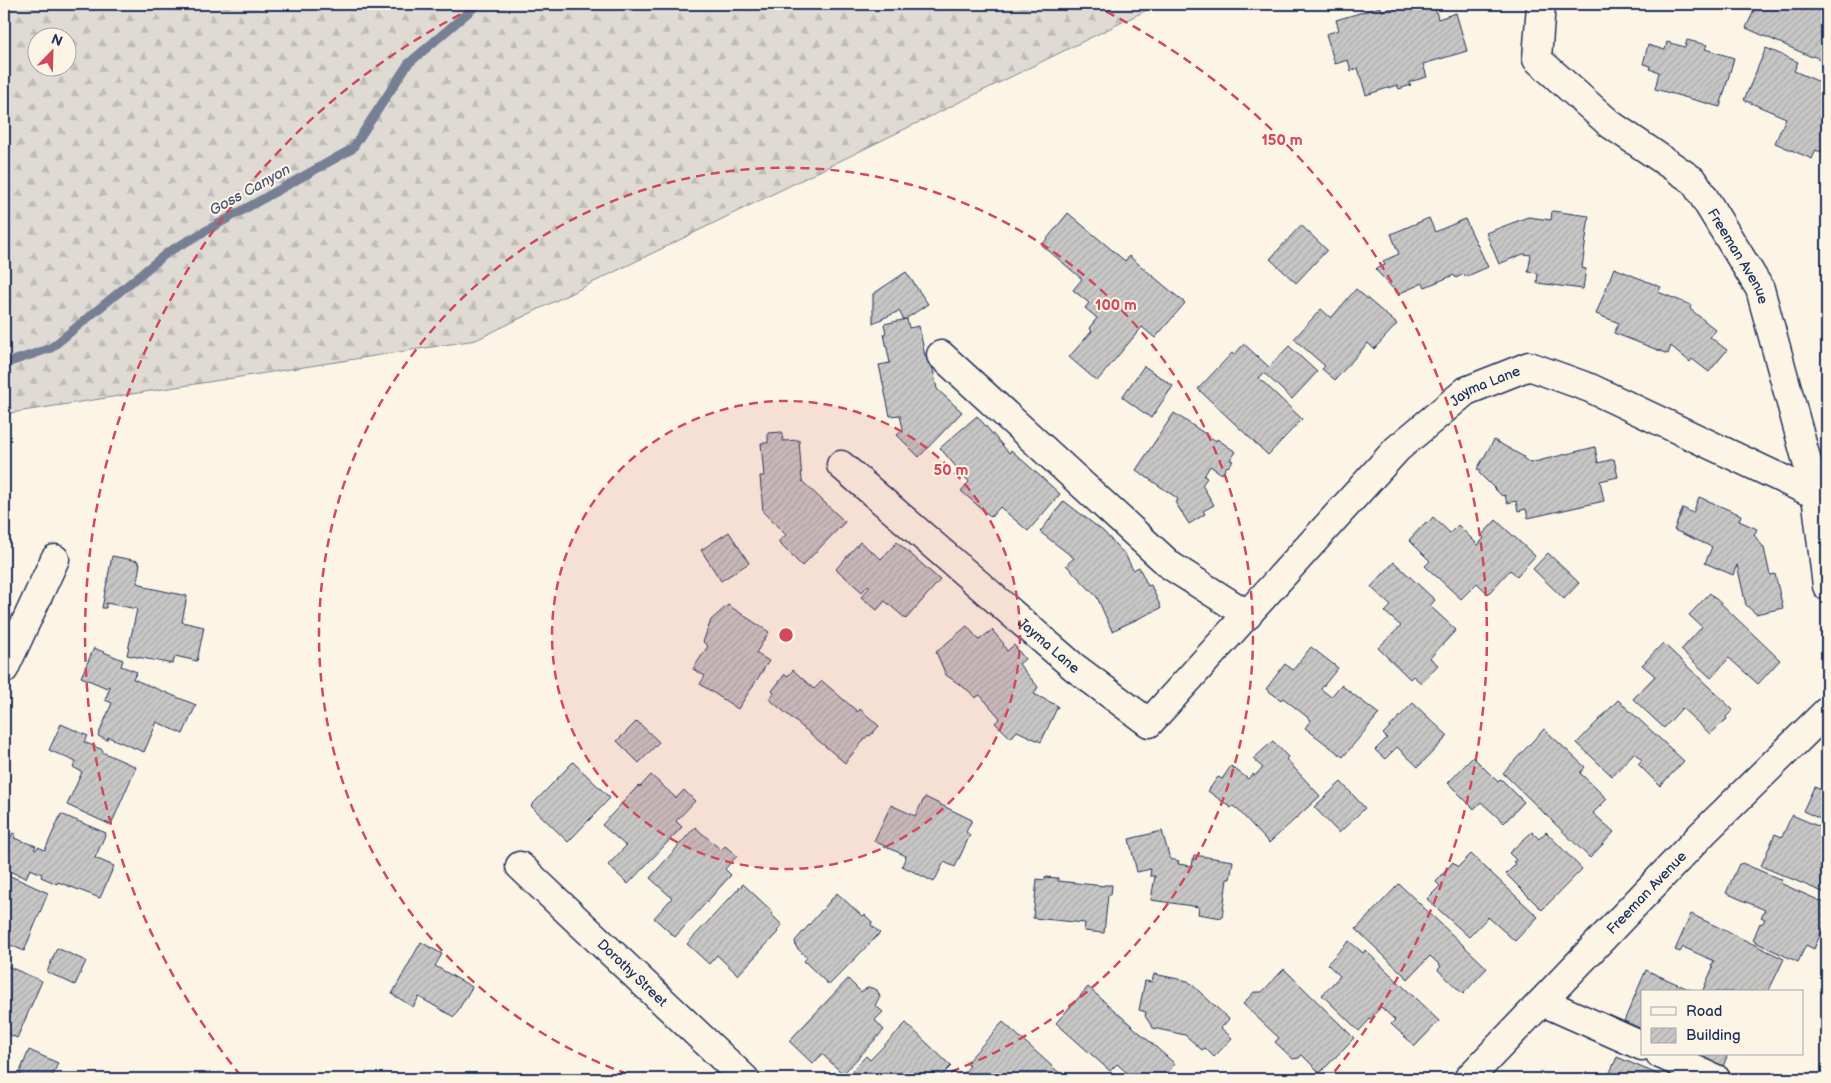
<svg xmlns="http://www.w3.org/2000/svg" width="1831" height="1083" viewBox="0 0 1831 1083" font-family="'Balsamiq Sans',sans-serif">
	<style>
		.forest { fill: url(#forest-firs); stroke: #7d8599; fill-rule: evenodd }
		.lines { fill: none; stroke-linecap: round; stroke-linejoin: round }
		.stream { stroke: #767f94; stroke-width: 9 }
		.building { fill: url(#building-hatch); stroke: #1b2f5e }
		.street-casing { stroke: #1b2f5e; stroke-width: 31 }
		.street { stroke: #fcf5e5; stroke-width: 28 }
		.ring { fill: none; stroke: #d1495b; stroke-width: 2.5; stroke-dasharray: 9 6 }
		.labels { text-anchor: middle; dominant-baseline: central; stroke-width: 4; stroke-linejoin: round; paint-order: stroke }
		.street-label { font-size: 14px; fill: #1b2f5e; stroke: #fcf5e5 }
		.water-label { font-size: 15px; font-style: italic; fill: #485779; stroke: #fcf5e5 }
		.centre { fill: #d1495b; stroke: #fcf5e5; stroke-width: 2.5 }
		.ring-label { font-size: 15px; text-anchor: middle; font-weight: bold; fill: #d1495b; stroke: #fcf5e5; stroke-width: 4; stroke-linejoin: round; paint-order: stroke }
	</style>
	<defs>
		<pattern id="forest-firs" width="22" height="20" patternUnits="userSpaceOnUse" patternTransform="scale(1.25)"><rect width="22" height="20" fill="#dfdbd4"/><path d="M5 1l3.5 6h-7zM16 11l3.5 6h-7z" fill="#bfbcb8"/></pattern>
		<pattern id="building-hatch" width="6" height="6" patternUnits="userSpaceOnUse" patternTransform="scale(1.25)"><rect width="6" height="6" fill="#c8c7c6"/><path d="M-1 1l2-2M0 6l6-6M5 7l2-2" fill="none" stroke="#ababac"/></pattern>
	</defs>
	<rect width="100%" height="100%" fill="#fcf5e5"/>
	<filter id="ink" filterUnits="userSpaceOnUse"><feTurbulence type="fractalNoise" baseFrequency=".02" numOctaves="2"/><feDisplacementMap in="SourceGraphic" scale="10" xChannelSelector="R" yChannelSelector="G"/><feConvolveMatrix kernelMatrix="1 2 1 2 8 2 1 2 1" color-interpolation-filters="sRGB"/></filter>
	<g filter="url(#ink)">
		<path class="forest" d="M4,4h1155l-683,336 -472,74zM38,38h30v30h-30z"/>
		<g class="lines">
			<polyline class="stream" points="4,364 51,348 168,252 352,149 408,64 478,4"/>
		</g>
		<g class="building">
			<polygon points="1407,4 1434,4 1438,19 1456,13 1467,51 1423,64 1427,77 1409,82 1411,85 1399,89 1397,85 1366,95 1358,68 1351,71 1348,60 1335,64 1326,34 1339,30 1336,20 1380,7 1382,11"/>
			<polygon points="1757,4 1827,4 1827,62 1813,56 1812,57 1746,28"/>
			<polygon points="1687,40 1707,45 1705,49 1734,58 1720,107 1655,89 1659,72 1649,69 1650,66 1643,64 1648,45 1665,50 1667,42 1685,47"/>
			<polygon points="1766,48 1798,62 1794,71 1827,85 1827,155 1816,150 1812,159 1775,143 1786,118 1744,100"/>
			<polygon points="1552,211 1589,216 1582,268 1586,269 1583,289 1537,283 1538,273 1528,272 1531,255 1523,254 1499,264 1486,233 1528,217 1551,220"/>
			<polygon points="1068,213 1125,261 1129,256 1185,303 1155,338 1142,327 1097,381 1069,357 1092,331 1089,328 1097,318 1085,308 1089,303 1073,290 1082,279 1042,245"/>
			<polygon points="1429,218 1435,232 1465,219 1488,267 1465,277 1464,274 1456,278 1454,275 1425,287 1423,283 1398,294 1375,269 1385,265 1383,261 1399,254 1391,234"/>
			<polygon points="1301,225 1327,250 1296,283 1270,259"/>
			<polygon points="1614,268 1661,287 1658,292 1691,305 1690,309 1716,330 1710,337 1727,350 1709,372 1692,359 1690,362 1671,346 1668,354 1614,333 1619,323 1596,314"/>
			<polygon points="906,272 928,304 904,320 899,311 873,323 873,294"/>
			<polygon points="1356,289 1397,324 1374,349 1368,343 1335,380 1322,369 1325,366 1294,339 1321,309 1331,318"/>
			<polygon points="907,319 909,328 919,326 925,356 930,355 937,389 962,412 919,457 897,435 903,429 900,415 890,416 879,365 890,363 884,334 886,333 884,324"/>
			<polygon points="1244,344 1269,367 1289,346 1317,372 1292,399 1264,373 1259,378 1302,419 1268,455 1198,389 1232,353 1234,355"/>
			<polygon points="1144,366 1173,386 1151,418 1122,397"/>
			<polygon points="1174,413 1216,441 1217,439 1236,452 1230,460 1233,461 1228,467 1227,466 1222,474 1210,466 1204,476 1207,478 1202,485 1214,505 1203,511 1205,514 1189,524 1175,502 1178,500 1177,498 1136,470"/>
			<polygon points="977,416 1009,453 1011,450 1060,494 1028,531 1000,507 991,517 961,491 969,482 940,448"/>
			<polygon points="782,432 783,441 799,440 802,481 845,522 802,566 778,542 786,535 763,512 760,476 764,476 761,443 768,443 768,433"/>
			<polygon points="1494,440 1524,457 1523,458 1530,463 1595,447 1598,463 1614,459 1618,477 1600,481 1604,501 1528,518 1526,509 1518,511 1516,501 1507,503 1505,495 1502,496 1479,473 1481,470 1477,469"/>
			<polygon points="1699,497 1741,515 1739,521 1757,529 1754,535 1764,548 1770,575 1775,574 1783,608 1756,614 1746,605 1737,565 1733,575 1705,563 1712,547 1674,530 1683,508 1693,513"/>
			<polygon points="1064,501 1104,532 1126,556 1133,570 1139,567 1148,586 1151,585 1161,608 1112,631 1097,597 1066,565 1074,558 1040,532"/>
			<polygon points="1433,517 1450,533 1458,525 1478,545 1484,538 1482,535 1496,520 1535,556 1517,576 1510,570 1488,594 1477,583 1461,599 1425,566 1430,561 1409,540 1426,522 1428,523"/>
			<polygon points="729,532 749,563 721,581 701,550"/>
			<polygon points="860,542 881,559 897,542 940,580 906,619 885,601 877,610 861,597 870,587 868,585 862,592 836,569"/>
			<polygon points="1548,553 1579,583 1564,599 1533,569"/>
			<polygon points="112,556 138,561 138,563 140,563 137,583 145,585 145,587 187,596 182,622 204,627 197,661 175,656 173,664 127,655 137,609 106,603 106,608 102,608"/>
			<polygon points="1394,562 1435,600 1430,606 1456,630 1430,658 1438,665 1421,683 1413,676 1410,679 1378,648 1401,626 1385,612 1391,606 1371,587"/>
			<polygon points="1710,593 1780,660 1758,684 1729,658 1711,678 1681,650 1702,627 1689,615"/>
			<polygon points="728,605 769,632 756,653 769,661 738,709 700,684 705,676 693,669 708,646 703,642 711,620"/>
			<polygon points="967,626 979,640 992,630 1004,644 1003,645 1007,651 1014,645 1025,659 1019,664 1038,687 1034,694 1058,706 1041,742 1017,731 1011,738 995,723 1000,718 980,695 975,698 969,691 946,675 936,652"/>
			<polygon points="1663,643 1733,710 1726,717 1727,719 1710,734 1682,708 1664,728 1633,699 1655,676 1642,665"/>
			<polygon points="1311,647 1338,668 1321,689 1331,697 1341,685 1379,714 1343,757 1305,728 1311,720 1283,698 1281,700 1266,689 1285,664 1293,670"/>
			<polygon points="94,648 123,660 121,666 137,672 133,679 196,705 183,734 157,722 144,752 108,737 107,740 98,736 112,703 105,700 110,687 108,686 107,688 81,677"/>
			<polygon points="793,670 814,689 822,681 858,712 860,709 879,726 870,736 868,735 845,763 769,699 774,693 772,691 785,674 788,676"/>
			<polygon points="1618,700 1684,761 1660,786 1638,764 1642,760 1634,753 1612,776 1577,743"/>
			<polygon points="1413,703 1448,736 1418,767 1397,747 1385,759 1375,750 1387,738 1383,734"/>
			<polygon points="637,721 659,742 639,763 617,741"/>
			<polygon points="61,724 88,736 84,742 103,750 102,752 136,767 111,825 67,805 82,772 73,767 76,762 49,750"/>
			<polygon points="1544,729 1585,767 1580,773 1607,799 1593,813 1614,832 1590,858 1503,773"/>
			<polygon points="1273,741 1288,757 1286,759 1320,796 1269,843 1238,810 1233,806 1231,808 1208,791 1218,777 1222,779 1231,766 1248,779 1253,774 1254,776 1263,768 1253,759"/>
			<polygon points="1473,757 1498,782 1501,779 1524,802 1504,823 1481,802 1474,809 1448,783"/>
			<polygon points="573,762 610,798 568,842 531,806"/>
			<polygon points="651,775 676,798 684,790 695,801 676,821 682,827 628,884 608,865 626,846 602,825 638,786 640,787"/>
			<polygon points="1341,782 1365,808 1339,833 1314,807"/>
			<polygon points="1814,787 1827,792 1827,822 1803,811"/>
			<polygon points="925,797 972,820 966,832 970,835 955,867 944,862 934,882 902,866 906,856 874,841 891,805 915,816"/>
			<polygon points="61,814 106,833 95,858 114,866 100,898 58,882 57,884 41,877 42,874 30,869 26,878 4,869 4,849 13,833 16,834 14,838 36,846 34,849 36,850 38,847 45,850"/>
			<polygon points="1792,815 1827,830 1827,887 1825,893 1761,866 1775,834 1782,837"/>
			<polygon points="695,827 721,850 725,846 737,856 725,869 731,875 675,937 654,918 672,898 650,878"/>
			<polygon points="1162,831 1170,859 1179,861 1178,864 1192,866 1194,855 1233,861 1230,879 1227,879 1222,918 1198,914 1199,907 1151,900 1155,876 1150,876 1151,869 1137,872 1129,839"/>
			<polygon points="1532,832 1539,839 1546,832 1582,869 1542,910 1506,874 1516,864 1513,862 1516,860 1509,853"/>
			<polygon points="1471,854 1538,917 1515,941 1488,917 1469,937 1427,899 1440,886 1436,882 1453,862 1458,867"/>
			<polygon points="1742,863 1782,880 1780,883 1827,904 1827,919 1814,949 1806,945 1798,962 1755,942 1756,941 1753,940 1760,923 1762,924 1765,919 1761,917 1765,910 1726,893 1739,864 1741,864"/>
			<polygon points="6,874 48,893 24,951 4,942 4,879"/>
			<polygon points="1045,877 1058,878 1058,881 1104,886 1104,885 1112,885 1111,895 1108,895 1104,933 1084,931 1085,923 1033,918 1037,879 1045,880"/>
			<polygon points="743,884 773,912 771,914 782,925 777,931 778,932 738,975 717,955 709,964 687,944"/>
			<polygon points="1399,884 1487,968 1463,994 1438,970 1441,966 1430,956 1408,979 1356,929"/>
			<polygon points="837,893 862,916 865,915 872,922 871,925 880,933 829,985 804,961 807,958 796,947 795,941"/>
			<polygon points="1691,914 1784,959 1768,992 1702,992 1713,967 1711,966 1714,961 1683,947 1680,952 1675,950"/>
			<polygon points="1349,941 1363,953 1365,950 1439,1021 1415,1046 1391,1024 1395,1020 1381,1007 1359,1031 1322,995 1340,976 1327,964"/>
			<polygon points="421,942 442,954 435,966 472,987 454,1017 419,997 413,1007 392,994"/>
			<polygon points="57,948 86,961 75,985 47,972"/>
			<polygon points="4,962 8,964 7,966 42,981 17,1038 4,1032"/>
			<polygon points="1284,969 1354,1038 1320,1073 1302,1055 1299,1058 1293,1059 1275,1042 1279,1038 1243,1004 1254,992 1262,992"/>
			<polygon points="1646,970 1695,992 1642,992 1642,1029 1624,1021"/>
			<polygon points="1154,974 1188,981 1229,1019 1221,1028 1232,1038 1214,1057 1205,1048 1202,1050 1185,1035 1153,1028 1145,1016 1146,1012 1139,1010 1145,981 1152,982"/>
			<polygon points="848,979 861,992 869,987 877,990 880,997 875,1005 883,1012 875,1020 884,1030 843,1074 822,1054 813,1064 789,1041"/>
			<polygon points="1088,987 1175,1064 1161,1079 1134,1079 1117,1064 1110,1071 1056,1023"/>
			<polygon points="1003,1022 1066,1079 958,1079 970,1066 966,1063"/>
			<polygon points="906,1023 951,1066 938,1079 845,1079 866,1056 870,1060"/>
			<polygon points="29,1050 58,1063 51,1079 31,1079 19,1074"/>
			<polygon points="1687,1054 1728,1054 1722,1069"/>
			<polygon points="1617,1057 1669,1079 1607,1079"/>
		</g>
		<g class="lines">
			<g class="street-casing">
				<g id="street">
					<path id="s1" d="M1541,4l-4,55 73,65 84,57 66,108 56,206 11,91"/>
					<polyline points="941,355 1171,566 1248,615"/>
					<path id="s2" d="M841,465l233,202 75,56 248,-274 69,-58 63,-25 61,22 237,112"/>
					<polyline points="4,669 55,559"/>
					<path id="s3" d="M520,866l225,213"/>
					<polyline points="1543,1002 1642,1046"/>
					<polyline points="1660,1054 1716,1079"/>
					<path id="s4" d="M1468,1079l235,-246 124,-122"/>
				</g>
			</g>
			<use href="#street" class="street"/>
		</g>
	</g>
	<circle cx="786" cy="635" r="234" fill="#d1495b" fill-opacity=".12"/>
	<g class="ring">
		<circle cx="786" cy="635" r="234"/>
		<path d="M642 1079A467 467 0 1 1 930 1079"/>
		<path d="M241 1076A701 701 0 0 1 479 5M1093 5A701 701 0 0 1 1331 1076"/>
	</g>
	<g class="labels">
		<g class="street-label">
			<text stroke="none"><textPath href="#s1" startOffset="342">Freeman Avenue</textPath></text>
			<text stroke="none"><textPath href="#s2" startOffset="881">Jayma Lane</textPath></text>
			<text stroke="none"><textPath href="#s2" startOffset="275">Jayma Lane</textPath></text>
			<text stroke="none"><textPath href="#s4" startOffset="258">Freeman Avenue</textPath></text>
			<text stroke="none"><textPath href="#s3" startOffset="155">Dorothy Street</textPath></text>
		</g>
		<g class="water-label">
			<text transform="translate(250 190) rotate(-29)">Goss Canyon</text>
		</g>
	</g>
	<circle cx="786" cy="635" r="8" class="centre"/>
	<g class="ring-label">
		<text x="1282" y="145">150 m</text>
		<text x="1116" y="310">100 m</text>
		<text x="951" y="475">50 m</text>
	</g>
	<rect width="1831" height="1083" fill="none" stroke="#fcf5e5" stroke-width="20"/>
	<rect x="10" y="10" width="1811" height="1063" fill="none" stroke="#1b2f5e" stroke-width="2" filter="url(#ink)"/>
	<rect x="1641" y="990" width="162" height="65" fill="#fcf5e5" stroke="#a2a6af"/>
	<rect x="1651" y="1007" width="25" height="8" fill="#fcf5e5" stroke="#a2a6af"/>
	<text x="1686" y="1016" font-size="15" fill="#1b2f5e">Road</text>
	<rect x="1651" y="1028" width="25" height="15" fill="url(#building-hatch)" stroke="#a2a6af"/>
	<text x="1686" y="1040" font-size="15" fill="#1b2f5e">Building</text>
	<g transform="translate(52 52) rotate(23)"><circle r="24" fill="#fcf5e5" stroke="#a2a6af"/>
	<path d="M0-4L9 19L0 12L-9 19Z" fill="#d1495b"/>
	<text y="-8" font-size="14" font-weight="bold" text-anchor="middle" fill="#1b2f5e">N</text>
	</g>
</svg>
